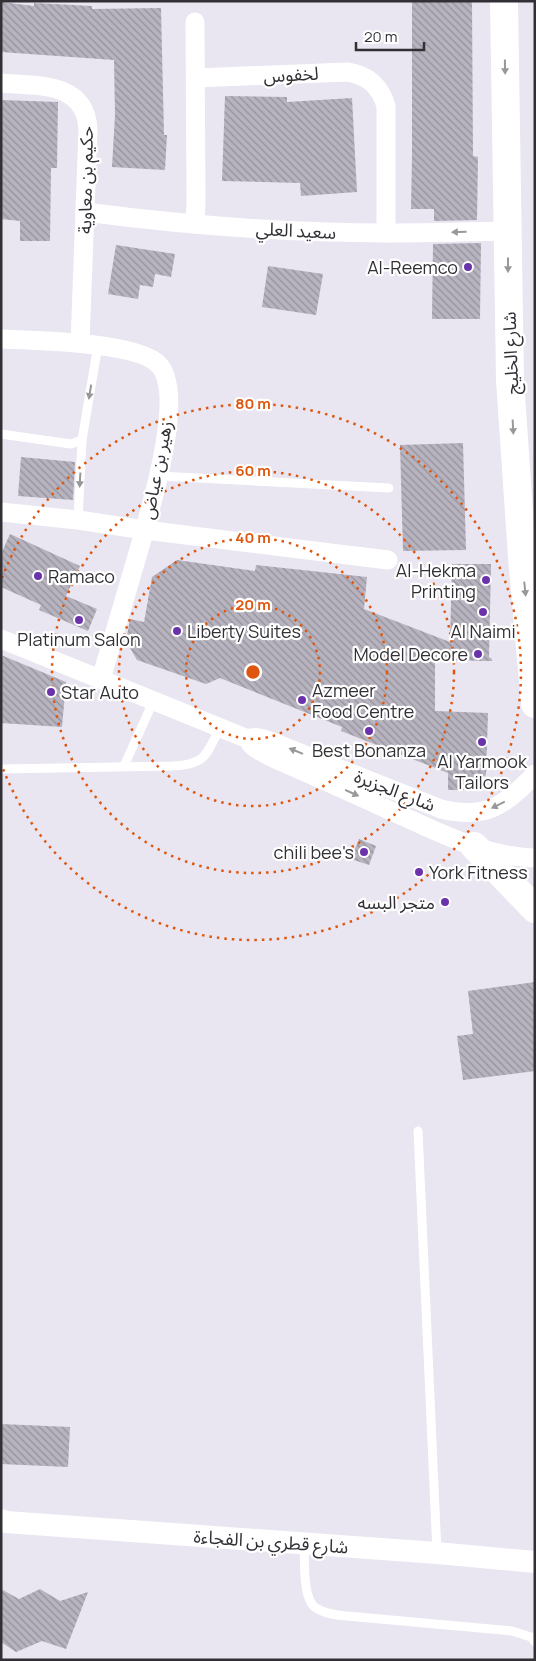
<svg xmlns="http://www.w3.org/2000/svg" width="536" height="1661" viewBox="0 0 536 1661" font-family="Manrope,'Noto Sans Arabic',sans-serif">
	<style>
		.building { fill: url(#building-back-hatch) }
		.lines { fill: none; stroke-linecap: round; stroke-linejoin: round }
		.service { stroke: #fff; stroke-width: 9 }
		.minor { stroke: #fff; stroke-width: 19 }
		.tertiary { stroke: #fff; stroke-width: 22 }
		.primary { stroke: #fff; stroke-width: 28 }
		.oneway { fill: #98989a }
		.ring { fill: none; stroke: #df570e; stroke-width: 2.5; stroke-dasharray: 2.5 5 }
		.poi-dot { fill: #6a33a9; stroke: #fff; stroke-width: 2 }
		.labels { text-anchor: middle; dominant-baseline: central; stroke-width: 4.5; stroke-linejoin: round; paint-order: stroke }
		.street-label { font-size: 18px; fill: #323035; stroke: #fff }
		.poi-label { font-size: 18px; fill: #323035; stroke: #fff; text-anchor: end }
		.centre { fill: #df570e; stroke: #fff; stroke-width: 2.5 }
		.ring-label { font-size: 15px; text-anchor: middle; font-weight: bold; fill: #df570e; stroke: #fff; stroke-width: 4.5; stroke-linejoin: round; paint-order: stroke }
	</style>
	<defs>
		<pattern id="building-back-hatch" width="6" height="6" patternUnits="userSpaceOnUse" patternTransform="scale(1.25)"><rect width="6" height="6" fill="#b7b3bf"/><path d="M-1 5l2 2M0 0l6 6M5-1l2 2" fill="none" stroke="#95929c"/></pattern>
	</defs>
	<rect width="100%" height="100%" fill="#e9e5f1"/>
	<g class="building">
		<polygon points="1,2 34,6 34,3 92,6 92,9 161,8 164,135 167,135 165,170 112,167 115,115 114,60 1,52"/>
		<polygon points="412,2 472,2 473,156 478,157 477,220 434,221 434,209 411,209 412,156"/>
		<polygon points="225,96 287,97 287,102 352,98 357,192 301,196 300,183 222,181"/>
		<polygon points="1,100 58,102 57,168 51,168 50,241 20,241 20,221 1,219"/>
		<polygon points="481,243 480,319 432,319 433,244"/>
		<polygon points="116,245 175,254 171,277 155,274 153,287 140,285 138,299 108,294"/>
		<polygon points="268,266 323,274 316,315 262,307"/>
		<polygon points="463,443 466,550 403,551 400,445"/>
		<polygon points="21,457 75,462 73,500 18,496"/>
		<polygon points="10,534 80,566 66,596 97,609 88,631 39,610 41,605 1,587 1,554"/>
		<polygon points="177,560 255,571 256,565 367,577 364,609 450,642 452,564 491,564 489,657 492,659 492,661 435,660 435,711 488,713 486,775 464,790 448,790 448,773 341,731 342,727 220,678 206,684 137,660 126,641 130,619 144,622 152,577"/>
		<polygon points="1,655 66,682 62,727 1,723"/>
		<polygon points="359,839 376,846 369,865 351,859"/>
		<polygon points="535,982 535,1071 463,1080 457,1036 473,1034 468,991"/>
		<polygon points="1,1424 70,1427 68,1467 1,1464"/>
		<polygon points="1,1589 19,1599 40,1589 60,1601 88,1592 66,1649 42,1641 16,1652 1,1642"/>
	</g>
	<g class="lines">
		<g class="service">
			<polyline points="1,434 71,444 82,440"/>
			<polyline points="159,476 389,488"/>
			<polyline points="78,520 82,440 98,345"/>
			<polyline points="124,766 153,702"/>
			<path d="M1,769l173,-3c33,-2 32,-12 46,-38"/>
			<polyline points="418,1131 437,1553"/>
			<path d="M304,1544c1,16 -2,55 12,64 9,6 21,7 31,8l165,15 19,6 4,5"/>
		</g>
		<g class="minor">
			<path d="M196,78l151,-6c21,3 33,14 39,34v127"/>
			<path d="M1,83c36,3 85,-2 87,47l-8,213"/>
			<path d="M85,212c100,13 201,21 302,21 40,0 80,-1 121,-2"/>
			<polyline points="195,224 196,201 195,22"/>
			<path d="M1,339c33,1 138,3 158,26 30,32 -17,172 -28,212 -10,34 -20,68 -30,102"/>
			<polyline points="1,512 78,520 145,530 388,560"/>
			<path d="M1,639c83,33 164,67 247,100 9,-4 18,1 27,4l166,66c45,11 63,-3 94,-35"/>
			<path d="M248,739c3,9 13,12 21,17 40,18 81,36 122,55 45,20 93,46 144,47"/>
		</g>
		<polyline class="tertiary" points="1,1520 6,1522 437,1553 535,1562"/>
		<g class="primary">
			<polyline points="504,1 510,380 522,557 535,704"/>
			<polyline points="474,846 535,909"/>
		</g>
	</g>
	<defs><path id="oneway-solid" d="M-6-.8H1V-3.2L6.5 0L1 3.2V.8H-6Z" transform="scale(1.25)"/></defs>
	<g class="oneway">
		<use href="#oneway-solid" transform="translate(505 67) rotate(89)"/>
		<use href="#oneway-solid" transform="translate(459 232) rotate(179)"/>
		<use href="#oneway-solid" transform="translate(508 265) rotate(90)"/>
		<use href="#oneway-solid" transform="translate(90 392) rotate(99)"/>
		<use href="#oneway-solid" transform="translate(513 427) rotate(87)"/>
		<use href="#oneway-solid" transform="translate(80 480) rotate(93)"/>
		<use href="#oneway-solid" transform="translate(525 589) rotate(84)"/>
		<use href="#oneway-solid" transform="translate(296 751) rotate(-158)"/>
		<use href="#oneway-solid" transform="translate(352 793) rotate(24)"/>
		<use href="#oneway-solid" transform="translate(498 805) rotate(154)"/>
	</g>
	<g class="ring">
		<circle cx="253" cy="672" r="67"/>
		<circle cx="253" cy="672" r="134"/>
		<circle cx="253" cy="672" r="201"/>
		<path d="M2 578A268 268 0 1 1 2 766"/>
	</g>
	<g class="poi-dot">
		<circle cx="468" cy="267" r="5"/>
		<circle cx="38" cy="576" r="5"/>
		<circle cx="486" cy="580" r="5"/>
		<circle cx="483" cy="612" r="5"/>
		<circle cx="79" cy="620" r="5"/>
		<circle cx="177" cy="631" r="5"/>
		<circle cx="478" cy="654" r="5"/>
		<circle cx="51" cy="692" r="5"/>
		<circle cx="302" cy="700" r="5"/>
		<circle cx="369" cy="731" r="5"/>
		<circle cx="482" cy="742" r="5"/>
		<circle cx="364" cy="852" r="5"/>
		<circle cx="419" cy="872" r="5"/>
		<circle cx="445" cy="902" r="5"/>
	</g>
	<g class="labels">
		<g class="street-label">
			<text transform="translate(291 74) rotate(-3)">لخفوس</text>
			<text transform="translate(85 180) rotate(-89)">حكيم بن معاوية</text>
			<text transform="translate(296 230) rotate(3)">سعيد العلي</text>
			<text transform="translate(510 353) rotate(-92)">شارع الخليج</text>
			<text transform="translate(156 470) rotate(-79)">زهير بن عياض</text>
			<text transform="translate(395 790) rotate(21)">شارع الجزيرة</text>
			<text transform="translate(271 1541) rotate(4)">شارع قطري بن الفجاءة</text>
		</g>
		<g class="poi-label">
			<text x="458" y="267">Al-Reemco</text>
			<text x="476" y="570">Al-Hekma<tspan x="476" dy="21">Printing</tspan></text>
			<text x="48" y="576" text-anchor="start">Ramaco</text>
			<text x="187" y="631" text-anchor="start">Liberty Suites</text>
			<text x="483" y="631" text-anchor="middle">Al Naimi</text>
			<text x="79" y="639" text-anchor="middle">Platinum Salon</text>
			<text x="468" y="654">Model Decore</text>
			<text x="312" y="690" text-anchor="start">Azmeer<tspan x="312" dy="21">Food Centre</tspan></text>
			<text x="61" y="692" text-anchor="start">Star Auto</text>
			<text x="369" y="750" text-anchor="middle">Best Bonanza</text>
			<text x="482" y="761" text-anchor="middle">Al Yarmook<tspan x="482" dy="21">Tailors</tspan></text>
			<text x="354" y="852">chili bee's</text>
			<text x="429" y="872" text-anchor="start">York Fitness</text>
			<text x="435" y="902">متجر البسه</text>
		</g>
	</g>
	<circle cx="253" cy="672" r="8" class="centre"/>
	<g class="ring-label">
		<text x="253" y="409">80 m</text>
		<text x="253" y="476">60 m</text>
		<text x="253" y="543">40 m</text>
		<text x="253" y="610">20 m</text>
	</g>
	<rect width="536" height="1661" fill="none" stroke="#323035" stroke-width="5"/>
	<path d="M356 42v8h68v-8" fill="none" stroke="#323035" stroke-width="2.5"/>
	<text x="364" y="42" font-size="15" fill="#323035" stroke="#ffffff" stroke-width="4" paint-order="stroke">20 m</text>
</svg>
